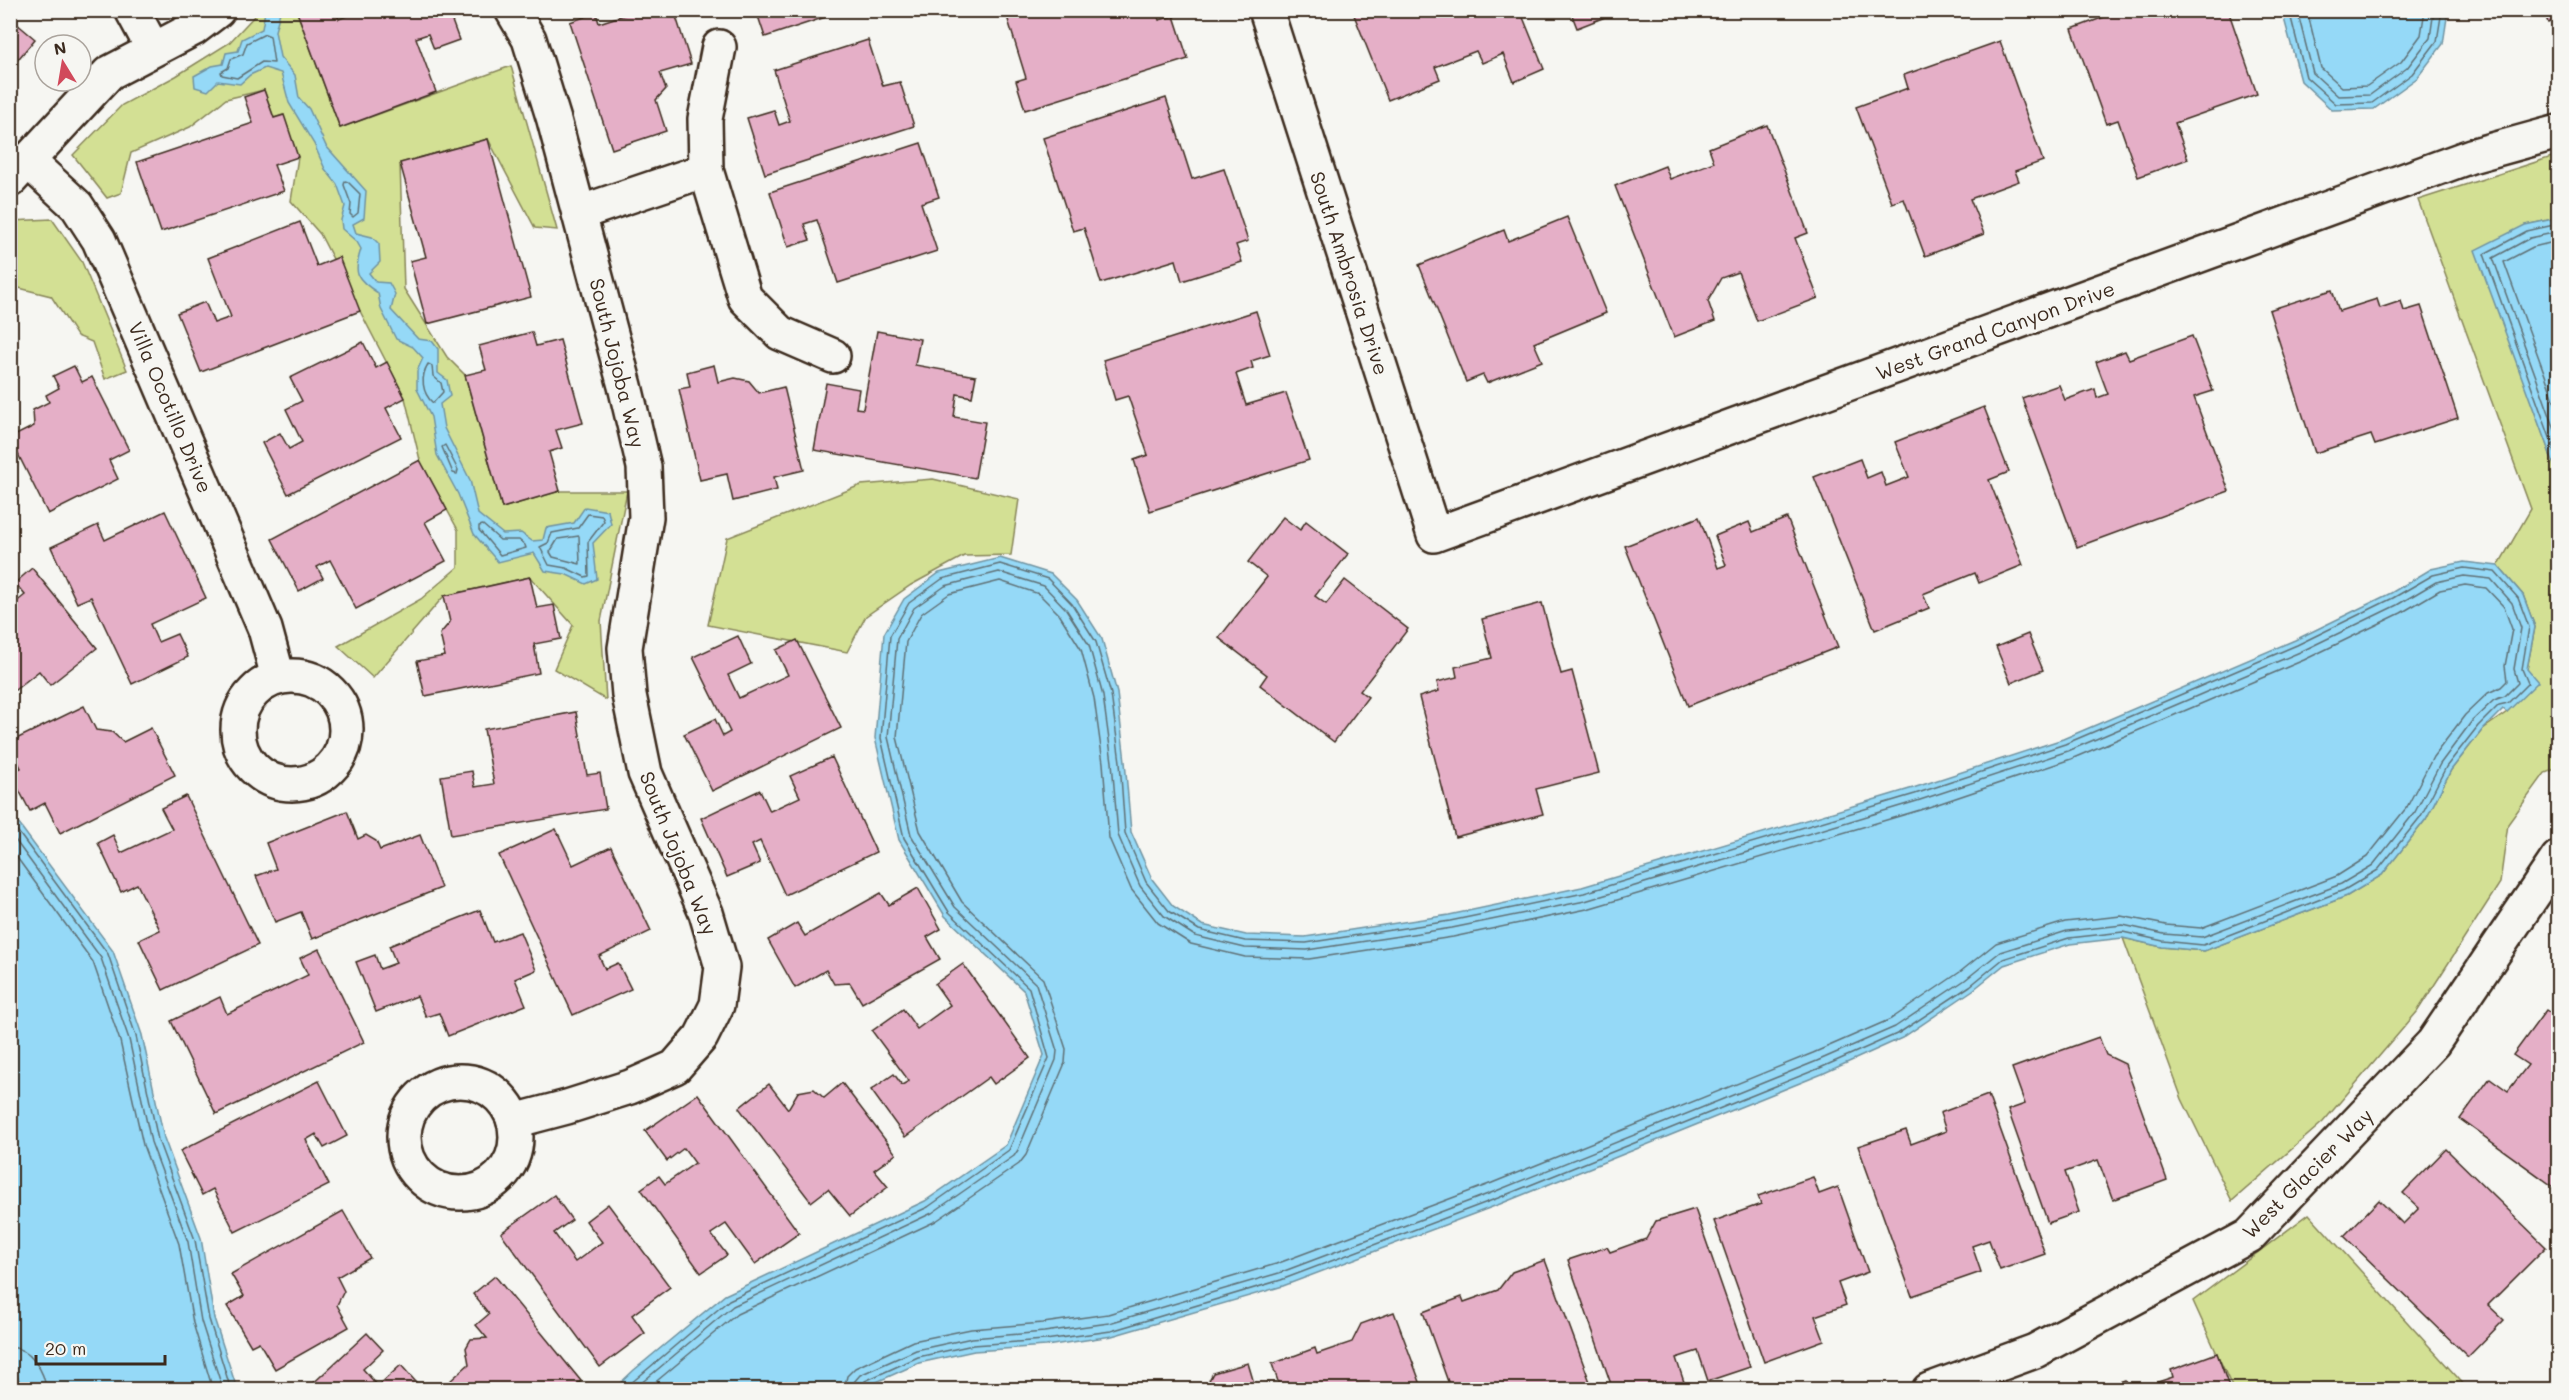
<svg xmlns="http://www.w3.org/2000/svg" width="2569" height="1400" viewBox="0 0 2569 1400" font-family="Mali,sans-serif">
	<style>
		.green { fill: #d3e094; stroke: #878559; stroke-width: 1.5 }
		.water { fill: #95d9f7; stroke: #7193a0; stroke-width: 1.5 }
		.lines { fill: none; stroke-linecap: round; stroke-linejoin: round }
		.shore { stroke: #5f7075; stroke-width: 1.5 }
		.building { fill: #e5afc7; stroke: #3b2a1e; stroke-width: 1.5 }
		.minor-casing { stroke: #3b2a1e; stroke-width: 38 }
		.minor { stroke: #f6f6f2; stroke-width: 33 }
		.labels { text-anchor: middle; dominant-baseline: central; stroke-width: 6; stroke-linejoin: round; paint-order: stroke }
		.street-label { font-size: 20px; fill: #3b2a1e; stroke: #f6f6f2 }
	</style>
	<rect width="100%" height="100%" fill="#f6f6f2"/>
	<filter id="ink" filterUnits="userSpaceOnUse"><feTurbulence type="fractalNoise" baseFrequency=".0167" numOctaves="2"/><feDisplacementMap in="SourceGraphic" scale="12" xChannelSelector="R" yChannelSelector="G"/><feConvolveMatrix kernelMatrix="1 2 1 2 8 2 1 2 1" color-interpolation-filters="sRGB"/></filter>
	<g filter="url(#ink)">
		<g class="green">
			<polygon points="259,11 301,11 297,12 340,128 511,66 557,230 535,228 488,139 400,163 404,289 447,357 465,375 502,508 560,491 627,491 601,621 606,700 554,669 573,625 530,577 444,596 373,678 338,646 421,599 458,567 458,530 420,460 405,398 320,234 291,201 298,157 283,115 274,118 264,90 226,99 190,127 131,153 121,193 107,198 73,155 122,105 176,76 229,43"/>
			<polygon points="2558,155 2558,218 2525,225 2513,351 2558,476 2558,768 2545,773 2508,824 2500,883 2417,1012 2323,1122 2232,1201 2182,1099 2123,938 2162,947 2204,951 2347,896 2382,875 2426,819 2451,770 2483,729 2507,712 2527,669 2535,627 2523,595 2498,566 2531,509 2418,200"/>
			<polygon points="52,219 82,262 127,370 105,379 92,342 77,336 51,296 19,288 11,289 11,221"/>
			<polygon points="933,479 1019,499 1011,555 964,556 911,585 866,616 847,652 708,625 727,538 861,485"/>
			<polygon points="2309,1214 2468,1389 2233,1389 2193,1301"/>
		</g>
		<g class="water">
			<path d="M265,11h19l-4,1 -5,19 5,26 15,18 4,23 10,11 17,37 40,45 -2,27 -11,6 3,9 16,4 7,7 1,18 -11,11 7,9 13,1 6,11 -4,16 27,29 14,2 6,8v24l9,7 3,16 -10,8 4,24 26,52 8,34 25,20 18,-1 11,8 11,-1 3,-12 28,-5 11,-16 23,4 3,13 -18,19 4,36 -11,5 -21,-10 -20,-3 -11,-18 -36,9 -24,-28 -16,-40 -21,-39 -6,-38 -14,-28v-18l6,-13 -10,-11 -17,-8 -15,-30 -3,-16c-22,-14 -25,-19 -17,-44l-4,-7 -15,-13 -1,-9 4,-14 -8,-22 -12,-15 -11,-25 -25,-41 -8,-30 -16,-5 -15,7 -10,9 -22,-3 -10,10 -13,-4 -1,-11 18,-10 11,-2 3,-11 12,-2 4,-12 20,-10z"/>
			<polygon points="2282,11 2448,11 2443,44 2417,78 2374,109 2332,110 2301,81"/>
			<polygon points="2558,218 2558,476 2475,250 2525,225"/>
			<polygon points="1000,558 1051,574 1077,600 1102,639 1117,693 1125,761 1131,832 1152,879 1173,906 1202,925 1246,935 1305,937 1449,915 1582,887 1913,788 2063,739 2295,640 2391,593 2431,569 2464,562 2498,566 2523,595 2535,627 2527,669 2538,682 2507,712 2503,709 2483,729 2451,770 2426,819 2382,875 2347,896 2204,951 2162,947 2123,938 2070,944 2004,965 1973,990 1902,1038 1822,1074 1500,1204 1283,1286 1112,1336 1046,1346 974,1351 919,1363 861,1389 614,1389 634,1370 725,1295 925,1201 1006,1145 1044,1055 1024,991 945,916 899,840 875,738 884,634 904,599 939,573"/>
			<polygon points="10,812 113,951 142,1035 164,1138 201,1238 214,1318 237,1389 24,1389 11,1365"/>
		</g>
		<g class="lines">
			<g class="shore">
				<polyline points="2289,10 2306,77 2336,104 2372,103 2412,74 2437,41 2442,10"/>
				<polyline points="2297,10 2313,73 2338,96 2370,95 2407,68 2430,38 2434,10"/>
				<polyline points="2307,10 2321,68 2342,87 2367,86 2401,62 2421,35 2425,10"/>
				<polygon points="265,34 270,36 274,63 262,62 237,78 222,75 221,72 228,68 231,59 243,54 247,43"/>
				<polygon points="345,181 348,182 360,194 358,213 353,217 350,214 351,204 344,185"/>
				<polyline points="2558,224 2527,231 2484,254 2558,460"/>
				<polyline points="2558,232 2530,238 2493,258 2558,438"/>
				<polyline points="2558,241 2533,247 2504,262 2558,411"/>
				<path d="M428,364l4,2 1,10 8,7 2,9 -10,11c-11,-10 -13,-26 -5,-39z"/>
				<polygon points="445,445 458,470 457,474 453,473 442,447"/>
				<polygon points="588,514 602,516 604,521 588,542 589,576 585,577 566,568 549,565 540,547 548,543 552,533 578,528"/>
				<polygon points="483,525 500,540 519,540 525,545 526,548 500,555 479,530 479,526"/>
				<polygon points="579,536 580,564 553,557 550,552 558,539"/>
				<polyline points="10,821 108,954 136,1036 158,1140 195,1240 209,1319 231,1390"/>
				<polyline points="10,833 101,958 129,1039 151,1142 188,1242 201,1321 223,1390"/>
				<polyline points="10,848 93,962 120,1041 143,1145 179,1244 193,1323 213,1390"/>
				<path d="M10,1347c20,1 35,24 36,43"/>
				<polyline points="623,1390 729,1300 928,1207 1009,1150 1049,1058 1029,988 949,912 904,838 881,738 890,636 909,603 942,579 1000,564 1048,579 1072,604 1096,642 1111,694 1120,762 1125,833 1146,882 1169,911 1199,930 1245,941 1306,943 1450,921 1584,893 1915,794 2065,744 2297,645 2393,598 2433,575 2464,568 2495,572 2518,598 2529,627 2522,669 2528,683 2508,703 2499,705 2478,726 2446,767 2421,816 2378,870 2344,890 2203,945 2163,941 2123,932 2069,938 2003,959 1970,986 1899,1033 1820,1068 1498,1198 1281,1280 1111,1331 1045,1340 973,1345 918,1357 865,1381 861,1390"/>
				<polyline points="633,1390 733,1306 932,1213 1014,1156 1018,1150 1056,1060 1057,1051 1036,984 955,907 911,835 888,737 897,639 914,608 945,586 999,572 1044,586 1066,609 1089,645 1103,696 1112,762 1118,835 1140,886 1164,916 1195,936 1245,948 1307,950 1452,928 1585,901 1917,801 2068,751 2300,652 2397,605 2436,582 2464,576 2491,579 2512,603 2521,628 2514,669 2518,683 2505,696 2494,700 2472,721 2440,764 2415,812 2373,865 2341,884 2202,937 2164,934 2123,925 2067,931 2000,952 1965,980 1895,1027 1817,1061 1496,1191 1279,1273 1109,1323 1044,1332 972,1338 916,1350 860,1375 854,1382 853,1390"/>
				<polyline points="646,1390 737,1314 936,1221 1019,1164 1026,1155 1065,1063 1066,1049 1043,979 962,902 920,831 897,737 906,642 921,614 949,594 1000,581 1039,594 1059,614 1081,649 1094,698 1103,763 1109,838 1131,889 1158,923 1191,944 1245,957 1309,959 1453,937 1587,909 1920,810 2071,759 2304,660 2401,613 2440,590 2465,585 2486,588 2504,607 2512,629 2505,666 2507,681 2501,687 2488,693 2465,715 2433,757 2407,807 2367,857 2337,876 2201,928 2166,925 2121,916 2065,922 1996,943 1960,972 1891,1019 1813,1053 1492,1183 1276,1264 1108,1314 1043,1323 971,1329 913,1341 855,1368 847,1376 844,1390"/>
			</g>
		</g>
		<g class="building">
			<polygon points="301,10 335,10 339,19 362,10 448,10 459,40 434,49 428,34 416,38 436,92 340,128 297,12"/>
			<polygon points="639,10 674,10 691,64 660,73 666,89 656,100 666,131 612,149 570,22 596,13 599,23"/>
			<polygon points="756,10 847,10 765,37"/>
			<polygon points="1005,10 1156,10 1159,20 1174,16 1188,59 1025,110 1016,81 1026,78"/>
			<polygon points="1352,10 1520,10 1544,69 1514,82 1503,54 1482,63 1476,51 1435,67 1440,79 1388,100"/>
			<polygon points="1570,10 1623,10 1577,28"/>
			<polygon points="2123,10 2228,10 2257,94 2175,123 2188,159 2138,177 2118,120 2106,124 2072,29"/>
			<polygon points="2544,10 2558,10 2558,19 2548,23"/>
			<polygon points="10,18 35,39 10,69"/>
			<polygon points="868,40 883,86 900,82 914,126 765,174 747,118 774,110 779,125 790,121 774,70"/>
			<polygon points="2000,41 2043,161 2015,171 2019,181 1970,199 1984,234 1925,256 1904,199 1892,203 1856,107 1908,88 1904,75"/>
			<polygon points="264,90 274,118 284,115 298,157 274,165 284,191 161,232 137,162 253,123 244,97"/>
			<polygon points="1166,98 1192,179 1224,169 1248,241 1236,245 1242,262 1182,281 1176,260 1101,283 1084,228 1073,231 1043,138"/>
			<polygon points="1767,125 1808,233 1795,238 1818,298 1757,321 1738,272 1721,278 1708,301 1715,321 1674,337 1615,186 1665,166 1670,179 1714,162 1709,148"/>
			<polygon points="488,139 531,297 427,324 410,261 426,257 400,163"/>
			<polygon points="921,143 939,197 921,203 937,251 838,283 817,220 804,224 810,240 788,247 770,192"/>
			<polygon points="1567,217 1606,313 1534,343 1542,361 1487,383 1483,375 1466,382 1419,265 1504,230 1508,241"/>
			<polygon points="300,222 317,266 339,257 360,311 201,372 177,313 205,302 214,323 231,317 208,258"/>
			<polygon points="2332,290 2339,311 2377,299 2380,308 2401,301 2404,311 2421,306 2458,418 2375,445 2371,435 2315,453 2269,310"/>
			<polygon points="1256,311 1270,355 1251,361 1253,368 1236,374 1246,405 1286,393 1309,460 1150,511 1134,460 1148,455 1128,396 1115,400 1103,360"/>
			<polygon points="877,331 920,339 915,365 976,376 972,397 957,394 954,417 985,422 975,478 814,450 826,383 859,389 856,408 863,409"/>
			<polygon points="532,332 536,346 560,340 583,423 556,430 562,448 549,452 560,491 502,508 465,375 486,370 479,346"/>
			<polygon points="2192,336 2213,391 2194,397 2229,491 2077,547 2022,398 2059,385 2065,400 2095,389 2097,398 2108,394 2096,362 2125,351 2129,359"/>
			<polygon points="363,342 376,368 387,362 405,398 386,408 401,437 288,494 262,443 280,433 289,449 302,442 286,409 302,401 290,378"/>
			<polygon points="714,365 718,382 735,378 749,381 759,393 784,387 804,470 774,477 777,490 733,501 727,474 700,480 679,389 690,387 687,372"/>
			<polygon points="74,366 82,382 92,377 129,450 109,460 118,479 48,514 10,438 34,426 33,410 49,402 46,395 59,388 53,376"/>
			<polygon points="1984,407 2009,472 1989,480 2023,565 1979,583 1975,573 1923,594 1929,608 1875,630 1814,477 1860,459 1867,478 1881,472 1886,486 1909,477 1895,442"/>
			<polygon points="420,460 447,510 425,522 446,561 356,609 330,560 317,567 323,578 299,591 272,539"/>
			<polygon points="165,511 206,598 150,624 158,642 177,634 188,657 132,684 91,597 77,603 51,547 98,525 105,540"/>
			<polygon points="1283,517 1300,530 1306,521 1348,554 1315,596 1326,604 1345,580 1408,629 1360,691 1368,697 1334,742 1260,685 1267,675 1219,638 1267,577 1248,562"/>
			<polygon points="1699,517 1718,568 1726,565 1715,536 1749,522 1753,532 1787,518 1838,647 1688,706 1625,546"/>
			<polygon points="32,568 97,648 50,685 39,671 10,694 10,607 25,595 15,583"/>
			<polygon points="530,577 537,608 554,605 561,639 534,644 539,673 425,696 417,661 445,656 440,634 450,622 444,596"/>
			<polygon points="1542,603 1561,674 1572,671 1599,773 1536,789 1543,814 1455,837 1419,697 1439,691 1437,682 1457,677 1455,667 1492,658 1482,619"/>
			<polygon points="2028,634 2043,670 2011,683 1996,647"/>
			<polygon points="738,636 751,664 728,675 739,698 788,675 776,650 797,640 841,728 712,791 684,734 715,719 723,736 730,732 693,657"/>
			<polygon points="84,706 96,730 112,732 123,742 151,728 175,775 60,833 45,803 30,811 10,773 21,768 10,747 10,742"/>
			<polygon points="576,712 587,775 600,773 606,809 451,835 441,776 472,771 475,787 494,784 484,729"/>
			<polygon points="832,757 876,852 785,895 760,841 752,845 760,863 727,877 701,818 760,790 770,811 800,797 790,776"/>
			<polygon points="186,796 258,945 163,990 139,940 160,930 137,884 121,892 98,843 113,835 121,853 172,829 161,808"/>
			<polygon points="347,811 358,839 366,835 376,841 380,850 420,835 441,888 312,939 301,912 275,922 256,876 276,869 266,843"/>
			<polygon points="556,829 573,865 611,847 651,931 599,956 605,969 618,963 631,989 573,1015 499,855"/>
			<polygon points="918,888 941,929 927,937 940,959 862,1003 850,983 834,984 826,970 795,988 768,940 797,923 805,936 881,893 889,905"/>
			<polygon points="480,910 493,942 520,932 536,970 515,979 526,1005 448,1036 439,1013 426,1017 417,996 376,1012 356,962 375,955 380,969 396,963 389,946"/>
			<polygon points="319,949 364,1042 216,1114 171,1021 220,997 227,1014 308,975 300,958"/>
			<polygon points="963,964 1030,1058 994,1084 989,1077 905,1137 871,1090 894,1074 902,1085 909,1081 872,1031 903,1009 917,1029 950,1005 935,984"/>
			<polygon points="2546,1010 2558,1018 2558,1190 2460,1119 2490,1078 2508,1091 2528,1065 2513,1055"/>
			<polygon points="2099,1037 2106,1055 2125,1064 2167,1180 2113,1200 2098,1160 2065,1172 2079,1212 2048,1223 2008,1110 2025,1104 2012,1068"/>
			<polygon points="319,1081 347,1136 324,1148 316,1134 306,1140 329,1185 235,1232 213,1189 202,1195 180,1151"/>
			<polygon points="842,1083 896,1154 874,1170 888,1187 850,1216 828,1189 811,1202 739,1108 769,1084 788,1109 798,1092 814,1089 824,1098"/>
			<polygon points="698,1094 799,1233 755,1264 726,1224 711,1234 727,1255 701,1273 641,1189 659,1176 665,1184 695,1163 684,1148 667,1161 645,1131"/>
			<polygon points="1988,1095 2045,1254 2000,1270 1989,1240 1972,1246 1981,1272 1912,1296 1858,1146 1906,1130 1911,1144 1946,1131 1940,1113"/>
			<polygon points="2446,1149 2546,1247 2488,1305 2504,1320 2468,1357 2344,1236 2379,1200 2403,1224 2419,1208 2403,1193"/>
			<polygon points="1813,1177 1819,1194 1838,1187 1868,1272 1838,1283 1846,1305 1815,1316 1824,1340 1764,1362 1714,1221 1761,1204 1758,1196"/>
			<polygon points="554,1195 572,1220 554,1233 575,1262 602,1242 586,1221 608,1204 670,1287 632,1315 645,1333 600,1367 501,1233"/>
			<polygon points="1695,1209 1750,1367 1708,1381 1698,1351 1676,1358 1684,1382 1663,1390 1613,1390 1568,1260 1607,1247 1610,1252 1646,1239 1656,1221"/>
			<polygon points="343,1211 370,1258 337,1277 344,1291 337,1305 349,1327 275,1369 259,1342 251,1346 227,1306 244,1296 231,1274"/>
			<polygon points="1545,1260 1593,1390 1451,1390 1423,1312 1462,1297 1464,1302 1498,1290 1512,1272"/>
			<polygon points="495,1276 581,1381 571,1390 457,1390 450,1381 469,1364 466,1348 471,1339 487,1338 476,1325 489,1314 473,1294"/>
			<polygon points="1394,1312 1423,1390 1281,1390 1272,1364 1315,1348 1317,1354 1352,1342 1361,1324"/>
			<polygon points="367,1333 383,1350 363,1369 378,1386 401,1365 423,1390 306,1390"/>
			<polygon points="2217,1353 2230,1390 2158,1390 2155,1383 2173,1377 2171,1370"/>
			<polygon points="1248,1363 1256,1390 1204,1390 1213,1373"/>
			<polygon points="2125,1380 2129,1390 2096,1390"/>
		</g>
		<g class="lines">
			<g class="minor-casing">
				<g id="minor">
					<polyline points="132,10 153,49"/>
					<polyline points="512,10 529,39 554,120 625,386 644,467 646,517 625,648 629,695 645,773 706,913 722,967 717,1005 701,1037 675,1067 630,1087 567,1107 514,1121"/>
					<polyline points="1266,10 1434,535 2471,156 2558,132"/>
					<polyline points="719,47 705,119 706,170 745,298 780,333 833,356"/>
					<polyline points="27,160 77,206 99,240 265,629 278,677"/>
					<polyline points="10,180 109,73 193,29 218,10"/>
					<polyline points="579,213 706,170"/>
					<circle cx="292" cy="730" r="54"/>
					<circle cx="460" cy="1137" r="56"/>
					<polyline points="1929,1390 2035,1351 2249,1236 2433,1043 2558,858"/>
				</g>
			</g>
			<use href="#minor" class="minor"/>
		</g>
	</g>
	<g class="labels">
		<g class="street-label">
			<text transform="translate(1350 273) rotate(72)">South Ambrosia Drive</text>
			<text transform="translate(1995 330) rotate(-20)">West Grand Canyon Drive</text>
			<text transform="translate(618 363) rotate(76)">South Jojoba Way</text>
			<text transform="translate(171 407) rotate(67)">Villa Ocotillo Drive</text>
			<text transform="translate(679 853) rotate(68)">South Jojoba Way</text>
			<text transform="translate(2307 1173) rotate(-45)">West Glacier Way</text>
		</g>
	</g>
	<rect width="2569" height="1400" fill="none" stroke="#f6f6f2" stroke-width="36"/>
	<rect x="18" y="18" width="2533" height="1364" fill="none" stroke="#3b2a1e" stroke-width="2" filter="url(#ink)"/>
	<g transform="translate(63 63) rotate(349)"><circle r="28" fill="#f6f6f2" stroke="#aba49d" stroke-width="1.5"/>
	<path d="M0-4.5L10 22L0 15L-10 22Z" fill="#d1495b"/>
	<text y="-9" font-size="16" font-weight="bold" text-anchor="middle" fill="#3b2a1e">N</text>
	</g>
	<path d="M36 1355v9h129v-9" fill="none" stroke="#3b2a1e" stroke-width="3"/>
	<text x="45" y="1355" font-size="18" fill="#3b2a1e" stroke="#f6f6f2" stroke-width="4.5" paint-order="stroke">20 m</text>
</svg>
